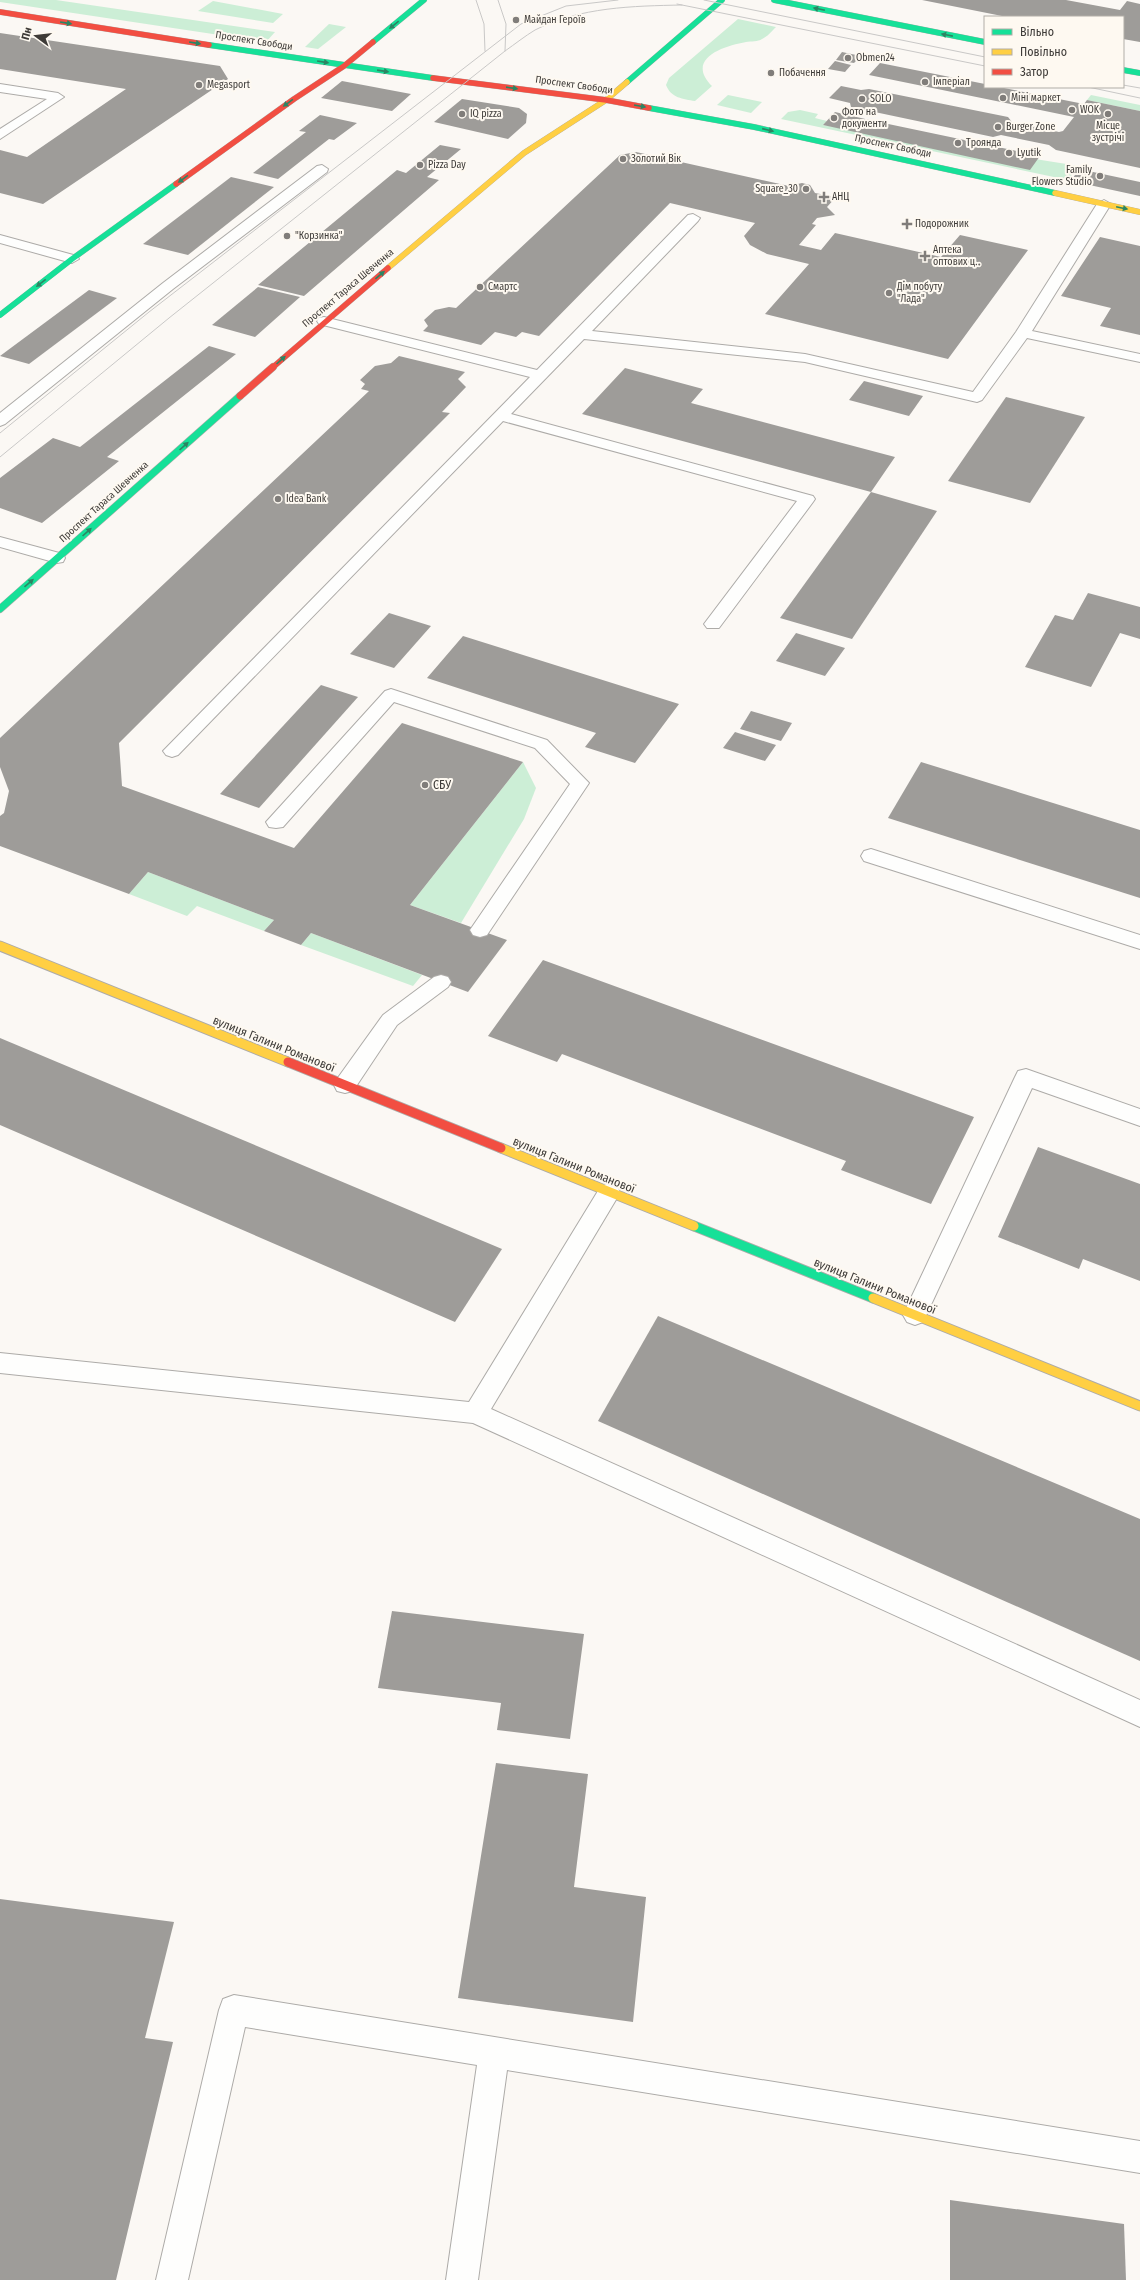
<svg xmlns="http://www.w3.org/2000/svg" width="1140" height="2280" viewBox="0 0 1140 2280" font-family="'Fira Sans Condensed',sans-serif">
	<style>
		.green { fill: #cceed6 }
		.building { fill: #9e9c99 }
		.lines { fill: none; stroke-linecap: round; stroke-linejoin: round }
		.lane-casing { stroke: #adaba8; stroke-width: 2 }
		.street-casing { stroke: #adaba8; stroke-width: 2 }
		.fast-far2-casing { stroke: #adaba8; stroke-width: 6 }
		.fast-far1-casing { stroke: #adaba8; stroke-width: 8 }
		.fast-casing { stroke: #adaba8; stroke-width: 11 }
		.slow-far1-casing { stroke: #adaba8; stroke-width: 6 }
		.slow-casing { stroke: #adaba8; stroke-width: 11 }
		.jam-far2-casing { stroke: #adaba8; stroke-width: 6 }
		.jam-far1-casing { stroke: #adaba8; stroke-width: 8 }
		.jam-casing { stroke: #adaba8; stroke-width: 11 }
		.lane { fill: #fefefd; fill-rule: evenodd }
		.street { fill: #fefefd; fill-rule: evenodd }
		.fast-far2 { stroke: #16e098; stroke-width: 5.5 }
		.fast-far1 { stroke: #16e098; stroke-width: 7 }
		.fast { stroke: #16e098; stroke-width: 9 }
		.slow-far1 { stroke: #ffcf43; stroke-width: 5.5 }
		.slow { stroke: #ffcf43; stroke-width: 9 }
		.jam-far2 { stroke: #f24e42; stroke-width: 5.5 }
		.jam-far1 { stroke: #f24e42; stroke-width: 7 }
		.jam { stroke: #f24e42; stroke-width: 9 }
		.tram { stroke: #c9c8c7; stroke-width: 1 }
		.oneway { fill: #2c8563 }
		.poi-dot { fill: #807d7a; stroke: #fef9f1; stroke-width: 1.5 }
		.labels { text-anchor: middle; dominant-baseline: central; stroke-width: 4; stroke-linejoin: round; paint-order: stroke }
		.far-poi-label { font-size: 10px; fill: #3e3b38; stroke: #fef9f1; text-anchor: start }
		.far-street-label { font-size: 10px; fill: #3e3b38; stroke: #fef9f1 }
		.poi-label { font-size: 12px; fill: #3e3b38; stroke: #fef9f1; text-anchor: start }
		.street-label { font-size: 12px; fill: #3e3b38; stroke: #fef9f1 }
	</style>
	<rect width="100%" height="100%" fill="#fbf8f4"/>
	<g class="green">
		<polygon points="0,0 56,0 275,32 266,42 0,2"/>
		<polygon points="213,1 283,14 273,23 198,11"/>
		<path d="M738,19l38,8c-4,4 -9,10 -14,12 -4,3 -11,2 -16,3 -23,4 -61,17 -34,44l-17,15c-12,-2 -24,-3 -29,-16l3,-7z"/>
		<polygon points="329,24 346,27 318,49 305,47"/>
		<polygon points="728,95 762,102 751,113 717,105"/>
		<polygon points="1091,95 1140,105 1140,111 1087,100"/>
		<polygon points="800,110 818,114 815,118 827,121 823,125 1079,166 1068,180 781,119 788,112"/>
		<polygon points="523,762 536,788 524,819 461,923 410,905"/>
		<polygon points="148,872 274,920 264,931 197,906 187,916 129,894"/>
		<polygon points="311,933 422,975 413,986 301,945"/>
	</g>
	<g class="building">
		<polygon points="922,0 1066,0 1120,10 1127,1 1140,4 1140,42 1123,39 1123,17 1007,17"/>
		<polygon points="0,33 220,66 228,79 43,204 0,193 0,150 27,157 126,89 0,69"/>
		<polygon points="842,52 861,56 854,63 836,60"/>
		<polygon points="835,61 851,65 845,72 828,69"/>
		<polygon points="880,63 985,84 985,87 999,87 1084,104 1087,100 1140,111 1140,168 1056,150 1049,145 1001,135 993,137 851,107 850,103 829,98 841,86 861,90 869,89 1008,117 1012,122 1059,132 1063,131 1074,117 869,75"/>
		<polygon points="342,81 411,94 392,111 321,98"/>
		<polygon points="462,99 519,108 527,114 526,123 508,139 434,122"/>
		<polygon points="835,112 874,121 1040,156 1030,170 823,125"/>
		<polygon points="320,115 357,123 334,140 329,139 278,179 253,173 306,132 299,131"/>
		<polygon points="440,145 461,149 427,177 439,180 304,296 258,285 397,170 406,173"/>
		<polygon points="636,152 789,186 802,183 810,185 815,193 836,197 827,207 835,215 817,218 812,224 816,225 799,245 821,250 835,233 941,257 960,235 1028,250 948,359 765,314 809,264 767,254 750,245 744,236 755,223 670,203 539,336 522,332 516,337 495,332 481,345 423,331 428,326 424,320 435,310 449,307 456,308 620,155"/>
		<polygon points="1079,169 1140,182 1140,196 1071,181"/>
		<polygon points="231,177 274,187 188,255 143,244"/>
		<polygon points="1100,237 1140,246 1140,335 1100,326 1111,308 1061,296"/>
		<polygon points="258,287 300,297 255,337 212,325"/>
		<polygon points="89,290 117,298 29,364 0,356"/>
		<polygon points="209,346 236,354 107,457 119,461 42,523 0,508 0,478 53,438 80,447"/>
		<polygon points="399,356 465,372 458,379 466,387 442,412 450,413 119,743 122,786 294,848 402,723 523,762 410,905 507,940 468,992 311,933 301,945 264,931 274,920 148,872 129,894 0,846 0,816 4,813 9,791 0,767 0,738 369,391 361,389 365,384 360,380 375,366 391,363"/>
		<polygon points="625,368 703,389 691,403 895,457 871,492 582,414"/>
		<polygon points="864,381 923,396 909,416 849,400"/>
		<polygon points="1006,397 1085,417 1030,503 948,481"/>
		<polygon points="871,492 937,511 852,639 780,618"/>
		<polygon points="1088,593 1140,607 1140,639 1120,633 1091,687 1025,667 1055,615 1073,620"/>
		<polygon points="389,613 431,626 394,668 350,654"/>
		<polygon points="796,633 845,648 825,676 776,661"/>
		<polygon points="463,636 679,704 635,763 585,747 596,733 427,678"/>
		<polygon points="321,685 358,697 259,808 220,794"/>
		<polygon points="751,711 792,723 781,741 740,729"/>
		<polygon points="735,732 776,745 765,761 723,748"/>
		<polygon points="921,762 1140,830 1140,898 888,818"/>
		<polygon points="543,960 974,1117 931,1204 841,1170 846,1161 562,1054 557,1062 488,1036"/>
		<polygon points="0,1038 502,1249 455,1322 0,1125"/>
		<polygon points="1038,1147 1140,1184 1140,1281 1083,1259 1079,1269 998,1237"/>
		<polygon points="658,1316 1140,1519 1140,1661 598,1421"/>
		<polygon points="392,1611 584,1634 570,1739 497,1730 501,1703 378,1688"/>
		<polygon points="496,1763 588,1774 574,1887 646,1897 633,2022 458,1998"/>
		<polygon points="0,1899 174,1922 145,2038 173,2042 116,2280 0,2280"/>
		<polygon points="950,2200 1124,2224 1126,2280 950,2280"/>
	</g>
	<g class="lines">
		<g class="lane-casing">
			<g id="lane">
				<polygon points="0,84 58,93 64,97 0,139 0,129 47,99 0,92"/>
				<polygon points="1104,200 1111,204 1032,331 1140,354 1140,362 1027,338 982,400 977,402 805,362 584,339 511,414 813,496 815,499 813,502 719,628 707,628 704,624 797,501 503,421 178,755 172,757 166,755 163,751 530,377 319,324 317,321 319,318 324,317 537,370 688,215 693,214 700,218 698,221 592,331 805,354 973,392 1016,332 1097,204"/>
				<polygon points="0,235 77,256 79,259 72,263 0,243"/>
				<polygon points="391,689 547,740 589,783 487,935 480,937 473,935 470,930 570,784 535,748 394,702 283,827 276,828 269,827 266,822 385,691"/>
				<polygon points="871,849 1140,935 1140,949 864,861 861,856 864,851"/>
				<polygon points="441,975 448,977 451,982 448,987 397,1025 353,1091 345,1093 337,1091 334,1085 337,1079 383,1015 434,977"/>
				<polygon points="1026,1069 1140,1109 1140,1126 1032,1088 923,1322 915,1325 907,1322 903,1315 1015,1077 1018,1071"/>
				<polygon points="609,1183 617,1186 620,1192 617,1198 491,1409 1140,1700 1140,1727 473,1423 0,1373 0,1353 469,1402 601,1186"/>
				<polygon points="234,1995 1140,2141 1140,2173 507,2070 478,2280 446,2280 477,2065 245,2027 188,2280 156,2280 219,2010 223,1999"/>
			</g>
		</g>
		<g class="street-casing">
			<g id="street">
				<polygon points="322,165 328,169 327,172 173,289 5,424 0,426 0,413 163,283 317,166"/>
				<polygon points="0,537 63,554 65,558 63,562 57,563 0,547"/>
			</g>
		</g>
		<g class="fast-far2-casing">
			<g id="fast-far2">
				<polyline points="774,0 985,42"/>
				<polyline points="373,42 424,0"/>
				<polyline points="209,45 433,78"/>
				<polyline points="1123,70 1140,73"/>
				<polyline points="627,82 722,0"/>
				<polyline points="649,108 754,127 1055,193"/>
				<polyline points="0,315 72,259 176,184"/>
			</g>
		</g>
		<g class="fast-far1-casing">
			<polyline id="fast-far1" points="0,609 240,396"/>
		</g>
		<g class="fast-casing">
			<polyline id="fast" points="694,1226 873,1298"/>
		</g>
		<g class="slow-far1-casing">
			<g id="slow-far1">
				<polyline points="1055,193 1140,212"/>
				<polyline points="388,268 524,153 606,100 627,82"/>
			</g>
		</g>
		<g class="slow-casing">
			<g id="slow">
				<polyline points="0,946 288,1062"/>
				<polyline points="501,1148 694,1226"/>
				<polyline points="873,1298 1140,1406"/>
			</g>
		</g>
		<g class="jam-far2-casing">
			<g id="jam-far2">
				<polyline points="0,12 209,45"/>
				<polyline points="433,78 606,100 649,108"/>
				<polyline points="176,184 294,99 344,66 373,42"/>
				<polyline points="272,368 388,268"/>
			</g>
		</g>
		<g class="jam-far1-casing">
			<polyline id="jam-far1" points="240,396 273,367"/>
		</g>
		<g class="jam-casing">
			<polyline id="jam" points="288,1062 501,1148"/>
		</g>
		<use href="#lane" class="lane"/>
		<use href="#street" class="street"/>
		<use href="#fast-far2" class="fast-far2"/>
		<use href="#fast-far1" class="fast-far1"/>
		<use href="#fast" class="fast"/>
		<use href="#slow-far1" class="slow-far1"/>
		<use href="#slow" class="slow"/>
		<use href="#jam-far2" class="jam-far2"/>
		<use href="#jam-far1" class="jam-far1"/>
		<use href="#jam" class="jam"/>
		<g class="tram">
			<polyline points="476,0 484,24 485,51"/>
			<polyline points="498,0 506,24 505,51"/>
			<polyline points="704,0 985,57"/>
			<polyline points="677,4 985,66"/>
			<polyline points="1123,85 1140,88"/>
			<polyline points="1088,87 1140,98"/>
			<polyline points="0,433 149,312 521,24 566,6 618,0"/>
			<path d="M0,457l169,-139 336,-267c10,-7 20,-15 30,-21 45,-23 98,-24 147,-25"/>
		</g>
	</g>
	<defs><path id="oneway-solid" d="M-6-.8H1V-3.2L6.5 0L1 3.2V.8H-6Z"/></defs>
	<g class="oneway">
		<use href="#oneway-solid" transform="translate(819 9) rotate(-168)"/>
		<use href="#oneway-solid" transform="translate(66 23) rotate(9)"/>
		<use href="#oneway-solid" transform="translate(394 25) rotate(141)"/>
		<use href="#oneway-solid" transform="translate(947 35) rotate(-169)"/>
		<use href="#oneway-solid" transform="translate(195 43) rotate(9)"/>
		<use href="#oneway-solid" transform="translate(323 62) rotate(9)"/>
		<use href="#oneway-solid" transform="translate(383 71) rotate(8)"/>
		<use href="#oneway-solid" transform="translate(512 88) rotate(8)"/>
		<use href="#oneway-solid" transform="translate(288 103) rotate(144)"/>
		<use href="#oneway-solid" transform="translate(640 106) rotate(10)"/>
		<use href="#oneway-solid" transform="translate(768 130) rotate(13)"/>
		<use href="#oneway-solid" transform="translate(183 179) rotate(144)"/>
		<use href="#oneway-solid" transform="translate(1122 208) rotate(12)"/>
		<use href="#oneway-solid" transform="translate(380 275) rotate(-40)"/>
		<use href="#oneway-solid" transform="translate(41 283) rotate(142)"/>
		<use href="#oneway-solid" transform="translate(281 360) rotate(-42)"/>
		<use href="#oneway-solid" transform="translate(184 446) rotate(-42)"/>
		<use href="#oneway-solid" transform="translate(87 532) rotate(-42)"/>
		<use href="#oneway-solid" transform="translate(29 583) rotate(-41)"/>
	</g>
	<g class="poi-dot">
		<circle cx="516" cy="20" r="4"/>
		<circle cx="848" cy="58" r="4"/>
		<circle cx="771" cy="73" r="4"/>
		<circle cx="925" cy="82" r="4"/>
		<circle cx="199" cy="85" r="4"/>
		<circle cx="1003" cy="98" r="4"/>
		<circle cx="862" cy="99" r="4"/>
		<circle cx="1072" cy="110" r="4"/>
		<circle cx="462" cy="114" r="4"/>
		<circle cx="1108" cy="114" r="4"/>
		<circle cx="834" cy="118" r="4"/>
		<circle cx="998" cy="127" r="4"/>
		<circle cx="958" cy="143" r="4"/>
		<circle cx="1009" cy="153" r="4"/>
		<circle cx="623" cy="159" r="4"/>
		<circle cx="420" cy="165" r="4"/>
		<circle cx="1100" cy="176" r="4"/>
		<circle cx="806" cy="189" r="4"/>
		<path d="M822 191h4v4h4v4h-4v4h-4v-4h-4v-4h4z"/>
		<path d="M905 218h4v4h4v4h-4v4h-4v-4h-4v-4h4z"/>
		<circle cx="287" cy="236" r="4"/>
		<path d="M923 250h4v4h4v4h-4v4h-4v-4h-4v-4h4z"/>
		<circle cx="480" cy="287" r="4"/>
		<circle cx="889" cy="293" r="4"/>
		<circle cx="278" cy="499" r="4"/>
		<circle cx="425" cy="785" r="4"/>
	</g>
	<g class="labels">
		<g class="far-poi-label">
			<text x="524" y="20">Майдан Героїв</text>
			<text x="856" y="58">Obmen24</text>
			<text x="779" y="73">Побачення</text>
			<text x="933" y="82">Імперіал</text>
			<text x="207" y="85">Megasport</text>
			<text x="1011" y="98">Міні маркет</text>
			<text x="870" y="99">SOLO</text>
			<text x="1080" y="110">WOK</text>
			<text x="842" y="112">Фото на<tspan x="842" dy="12">документи</tspan></text>
			<text x="470" y="114">IQ pizza</text>
			<text x="1108" y="126" text-anchor="middle">Місце<tspan x="1108" dy="12">зустрічі</tspan></text>
			<text x="1006" y="127">Burger Zone</text>
			<text x="966" y="143">Троянда</text>
			<text x="1017" y="153">Lyutik</text>
			<text x="631" y="159">Золотий Вік</text>
			<text x="428" y="165">Pizza Day</text>
			<text x="1092" y="170" text-anchor="end">Family<tspan x="1092" dy="12">Flowers Studio</tspan></text>
			<text x="798" y="189" text-anchor="end">Square_30</text>
			<text x="832" y="197">АНЦ</text>
			<text x="915" y="224">Подорожник</text>
			<text x="295" y="236">"Корзинка"</text>
			<text x="933" y="250">Аптека<tspan x="933" dy="12">оптових ц‥</tspan></text>
			<text x="488" y="287">Смартс</text>
			<text x="897" y="287">Дім побуту<tspan x="897" dy="12">"Лада"</tspan></text>
			<text x="286" y="499">Idea Bank</text>
		</g>
		<g class="far-street-label">
			<text transform="translate(254 41) rotate(9)">Проспект Свободи</text>
			<text transform="translate(574 85) rotate(8)">Проспект Свободи</text>
			<text transform="translate(893 146) rotate(12)">Проспект Свободи</text>
			<text transform="translate(348 288) rotate(-40)">Проспект Тараса Шевченка</text>
			<text transform="translate(104 502) rotate(-42)">Проспект Тараса Шевченка</text>
		</g>
		<g class="poi-label">
			<text x="433" y="785">СБУ</text>
		</g>
		<g class="street-label">
			<text transform="translate(274 1044) rotate(22)">вулиця Галини Романової</text>
			<text transform="translate(574 1165) rotate(22)">вулиця Галини Романової</text>
			<text transform="translate(875 1286) rotate(22)">вулиця Галини Романової</text>
		</g>
	</g>
	<rect x="984" y="16" width="140" height="72" fill="#fef9f1" stroke="#b1ada7"/>
	<rect x="992" y="29" width="20" height="6" fill="#16e098" stroke="#b1ada7"/>
	<text x="1020" y="36" font-size="12" fill="#3e3b38">Вільно</text>
	<rect x="992" y="49" width="20" height="6" fill="#ffcf43" stroke="#b1ada7"/>
	<text x="1020" y="56" font-size="12" fill="#3e3b38">Повільно</text>
	<rect x="992" y="69" width="20" height="6" fill="#f24e42" stroke="#b1ada7"/>
	<text x="1020" y="76" font-size="12" fill="#3e3b38">Затор</text>
	<g transform="translate(36 36) rotate(285)" stroke="#fef9f1" stroke-width="3" paint-order="stroke">
	<path d="M0-3L7 15L0 10L-7 15Z" fill="#3e3b38"/>
	<text y="-6" font-size="11" font-weight="bold" text-anchor="middle" fill="#3e3b38">Пн</text>
	</g>
</svg>
